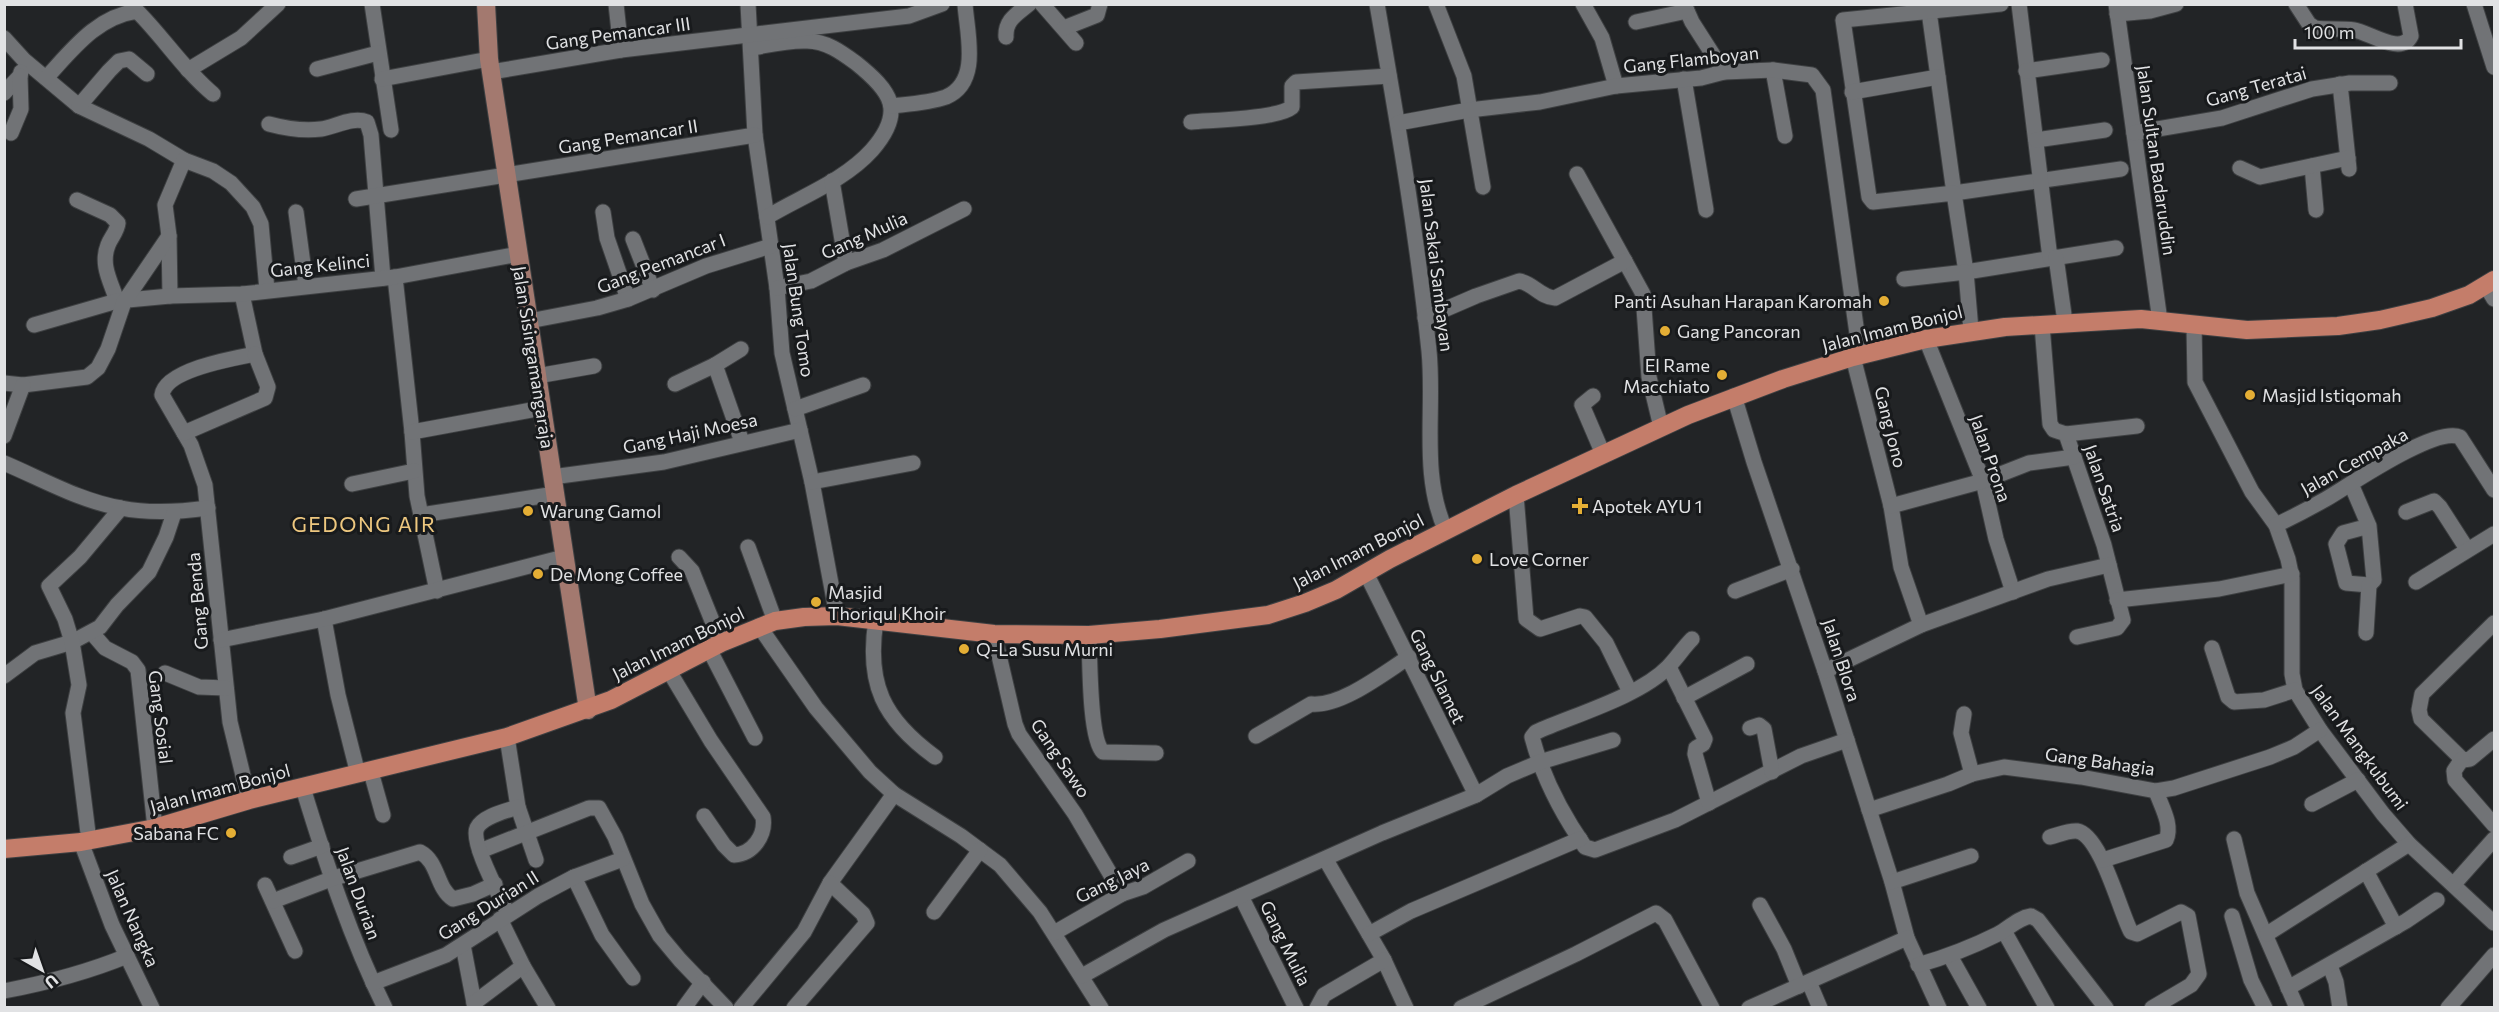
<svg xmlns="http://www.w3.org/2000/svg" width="2499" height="1012" viewBox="0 0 2499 1012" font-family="Commissioner,sans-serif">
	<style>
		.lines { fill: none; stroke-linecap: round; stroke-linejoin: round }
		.minor-casing { stroke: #3e4042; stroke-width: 17 }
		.major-casing { stroke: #3e4042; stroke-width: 20 }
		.highway-casing { stroke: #3e4042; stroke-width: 20 }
		.minor { stroke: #717376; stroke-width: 15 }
		.major { stroke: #a3796f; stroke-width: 18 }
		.highway { stroke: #c47d6a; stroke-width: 18 }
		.poi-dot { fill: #e4ae35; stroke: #181a1c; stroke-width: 2 }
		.labels { text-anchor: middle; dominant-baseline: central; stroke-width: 6; stroke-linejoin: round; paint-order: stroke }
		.street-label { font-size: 18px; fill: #e1e2e4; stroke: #181a1c }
		.poi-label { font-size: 18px; fill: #e1e2e4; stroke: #181a1c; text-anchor: start }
		.quarter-label { font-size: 21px; letter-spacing: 1.5px; fill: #edc77f; stroke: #181a1c }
	</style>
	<rect width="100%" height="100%" fill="#222426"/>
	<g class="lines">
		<g class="minor-casing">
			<g id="minor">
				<polyline points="372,4 391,130"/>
				<polyline points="616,4 621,50"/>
				<polyline points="748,4 755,135 777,288 782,353 812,482 837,616"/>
				<polyline points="1042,4 1076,43"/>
				<path d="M1377,4c20,116 40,230 52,347 6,59 -9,124 17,180"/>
				<polyline points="1436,4 1464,76 1483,187"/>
				<polyline points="1583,4 1602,38 1616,86"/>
				<polyline points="1684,4 1692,22 1724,72"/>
				<polyline points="1928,4 1954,193 2121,169"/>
				<polyline points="2001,4 1843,20 1869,197 1873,202 1954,193 1966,272 2116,248"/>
				<polyline points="2019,4 2050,258"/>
				<polyline points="2116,4 2160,321"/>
				<path d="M2296,4l13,20 6,4c13,2 26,0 39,2 15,2 47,26 57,6l-6,-32"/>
				<polyline points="2474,4 2494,67"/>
				<polyline points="2117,14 2150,11 2176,4"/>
				<polyline points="1636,22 1687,11"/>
				<polyline points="1064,28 1097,15 1100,4"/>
				<path d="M1006,37c-1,-17 11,-23 23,-33"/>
				<polyline points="4,38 24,60 79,106 149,139 184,160 213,171 231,183 253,207 261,224 267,290"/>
				<path d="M752,48c17,-3 37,-8 55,-7 19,0 34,11 49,22 35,28 50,48 16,87 -28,31 -70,46 -105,67"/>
				<polyline points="317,69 378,53"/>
				<polyline points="188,70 241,38 278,4"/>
				<polyline points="1773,70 1785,136"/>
				<polyline points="2026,71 2102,60"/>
				<polyline points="491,72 621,50 909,16 942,4"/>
				<path d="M46,78c26,-28 50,-61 91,-67 27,27 47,59 76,83"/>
				<polyline points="382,79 489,59"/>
				<polyline points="1684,79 1706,210"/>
				<polyline points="2340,84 2349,169"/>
				<polyline points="1852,92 1938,77"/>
				<polyline points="4,93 20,76 21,72"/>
				<polyline points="79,106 109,71 119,61 129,59 147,74"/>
				<path d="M891,106c18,-2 38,-3 55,-9 35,-15 21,-63 19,-93"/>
				<path d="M1191,122c22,-2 87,-3 101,-15v-21l4,-4 93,-6"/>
				<polyline points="1398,123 1469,110 1540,102 1616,86 1701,78 1724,72 1773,70 1812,75 1823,90 1860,355"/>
				<path d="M269,124c15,4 36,7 52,5 14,-2 32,-13 46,-7l4,13 12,143"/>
				<polyline points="11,133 21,109 20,76"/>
				<polyline points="2134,133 2222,118 2312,89 2350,83 2390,83"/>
				<polyline points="2036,140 2105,130"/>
				<polyline points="2312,166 2316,210"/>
				<polyline points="2240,168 2260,177 2348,158"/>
				<polyline points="1577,174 1643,294 1649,377 1661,427"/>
				<polyline points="832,181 846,263"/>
				<polyline points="356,199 755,135"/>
				<path d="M77,200l33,15 8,8c-1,9 -7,14 -10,22 -8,20 3,37 9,56"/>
				<polyline points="296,212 306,286"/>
				<polyline points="603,212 607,238 628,299"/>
				<polyline points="633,239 653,290"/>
				<polyline points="2056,257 2065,322"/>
				<polyline points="395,277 412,432 417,496 437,591"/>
				<polyline points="1904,279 1966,272 1971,330"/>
				<polyline points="2486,286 2494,299"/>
				<polyline points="777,288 811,281 846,263 883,250 964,209"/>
				<path d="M242,294l13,60c-21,4 -90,16 -93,41l29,50 14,40 25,237 19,78"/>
				<polyline points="170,296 169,236 165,205 184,160"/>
				<path d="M1425,318l51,-22 43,-15c14,2 21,16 36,17l70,-37"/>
				<polyline points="529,321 597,308 628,299 706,266 771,246"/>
				<polyline points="2194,324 2195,382 2252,492 2276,525 2288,559 2292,578 2292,674 2295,690 2320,730 2383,814 2409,844 2494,923"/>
				<polyline points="34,325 117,301 170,296 242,294 395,277 519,254"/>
				<polyline points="2042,325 2050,424 2054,430 2066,434 2104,545 2123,620 2117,628 2077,637"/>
				<polyline points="1926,339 1983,481 1996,539 2013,592"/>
				<polyline points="1853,357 1891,506 1901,567 1921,625"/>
				<polyline points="715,365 741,349"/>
				<polyline points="537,376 594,366"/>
				<polyline points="4,383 23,385 87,377 98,368 108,349 124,302 169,236"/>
				<polyline points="675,384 715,365 742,442"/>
				<polyline points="1593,396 1582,405 1603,454"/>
				<polyline points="1734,396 1754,462 1825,671 1892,882 1907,938 1939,1008"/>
				<polyline points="795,409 863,385"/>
				<polyline points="412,432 542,408"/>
				<polyline points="184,433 265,398 268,387 255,354"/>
				<polyline points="2066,434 2137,426"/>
				<polyline points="4,436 23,385"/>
				<path d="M4,463c38,16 76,38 117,45 29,6 58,4 87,0"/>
				<polyline points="552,477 664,462 800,430"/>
				<polyline points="812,482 913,463"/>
				<polyline points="352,484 414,471"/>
				<polyline points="2351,484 2369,526 2343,533 2336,544 2346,583 2369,585 2374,580 2369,526"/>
				<polyline points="1516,495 1526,619 1540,629 1580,616 1585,617 1606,643 1630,692"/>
				<polyline points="1891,506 1983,481 2029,463 2074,457"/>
				<polyline points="2406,512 2434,501 2440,507 2467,549"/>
				<polyline points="421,515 555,494"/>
				<path d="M2276,525c17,-8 34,-17 50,-26 24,-14 109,-73 134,-62l34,53"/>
				<polyline points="748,547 775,621"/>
				<polyline points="679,557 692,571 721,643"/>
				<polyline points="1366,573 1476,795"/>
				<polyline points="2416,582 2494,534"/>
				<polyline points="1735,591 1792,569"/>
				<polyline points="2117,600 2219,589 2292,574"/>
				<polyline points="324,619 338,695 358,774"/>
				<path d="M876,620c-10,64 7,99 59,137"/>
				<polyline points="2494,623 2422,694 2419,710 2421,719 2463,760 2470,759 2494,739"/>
				<polyline points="759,626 816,708 870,772 894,794 961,836 1000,865 1040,912 1101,1008"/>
				<polyline points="92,633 105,648 132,662 138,670 155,828"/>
				<polyline points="2366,633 2369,585"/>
				<polyline points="994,634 1015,724 1019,734 1075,814 1122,894"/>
				<path d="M1089,635c1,22 0,104 14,117l53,1"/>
				<path d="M1692,639c-9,9 -15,19 -24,28 -28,29 -94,48 -132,65l-4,5c10,38 30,77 53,110l10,3 80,-30 126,-64 46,-16"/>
				<polyline points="221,640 324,619 564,557"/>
				<polyline points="2212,648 2228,697 2234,702 2264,700 2295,690"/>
				<polyline points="709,649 755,738"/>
				<polyline points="1669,667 1705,739 1703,744 1696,748 1695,754 1709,803"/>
				<path d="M669,671l42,70 52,76c3,18 -10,37 -29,38l-10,-10 -20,-29"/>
				<polyline points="1825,671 1921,625 2048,579 2109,565"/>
				<polyline points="165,673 199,687 226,688"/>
				<polyline points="4,676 35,653 72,642 100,627 117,605 149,572 166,537 174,513"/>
				<polyline points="1684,698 1747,664"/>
				<polyline points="1964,714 1961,733 1972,774"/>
				<polyline points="1750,728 1759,725 1764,729 1772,772"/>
				<path d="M1256,736l55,-32c30,3 73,-31 98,-47"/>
				<polyline points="507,737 518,807 536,860"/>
				<polyline points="2462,759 2454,771 2455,780 2494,825"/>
				<polyline points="371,772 383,815"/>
				<path d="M303,788c23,75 47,149 82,220"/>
				<polyline points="2312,804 2358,780"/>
				<polyline points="1869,810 1948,784 1972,774 2004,767 2081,777 2156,791 2174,788 2270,757 2294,747 2320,730"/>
				<path d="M2050,837c8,-2 19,-7 27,-6 24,4 43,81 54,101l6,2 44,-22 7,4 11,58 -8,11 -39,23"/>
				<polyline points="2234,839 2247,893 2297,1008"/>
				<polyline points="89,841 73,713 79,685 72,642 65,619 49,586 80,557 121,508"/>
				<polyline points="81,842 112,925 152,1008"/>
				<polyline points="480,851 589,808 599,808 615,837 642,904 660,936 680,960 726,1008"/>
				<polyline points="291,857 322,846"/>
				<polyline points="1326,860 1384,960 1406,1008"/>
				<path d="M2103,860l63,-20c7,-15 -5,-34 -10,-49"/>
				<polyline points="2366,871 2396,927"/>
				<polyline points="574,877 602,935 633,978"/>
				<polyline points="1892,882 1971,856"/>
				<polyline points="2454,884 2494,839"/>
				<polyline points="265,885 295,951"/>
				<polyline points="1241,896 1296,1008"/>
				<path d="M273,901l58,-22 89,-27c19,10 16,36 33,47l20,-5 22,-10"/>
				<polyline points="1760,905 1784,949 1799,986"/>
				<polyline points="934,912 980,850"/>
				<path d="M508,914c-7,-16 -38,-72 -31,-86 6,-12 29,-17 41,-21"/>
				<polyline points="2232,916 2251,980 2265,1008"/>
				<polyline points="500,919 523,966 548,1008"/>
				<polyline points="2004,931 2047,1008"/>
				<polyline points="1054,933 1122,894 1143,887 1188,861"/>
				<polyline points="1369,934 1411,911 1580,839"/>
				<polyline points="2267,934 2409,844"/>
				<polyline points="463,945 475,1008"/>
				<polyline points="1950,956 1979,1008"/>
				<path d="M1918,965c28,-8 54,-18 80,-31 11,-6 20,-16 33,-18l7,4 68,88"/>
				<polyline points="2330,966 2336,982 2340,1008"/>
				<polyline points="1082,976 1164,930 1382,833 1476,795 1507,776 1540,762 1613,740"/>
				<polyline points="1809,982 1820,1008"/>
				<polyline points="373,983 446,955 538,896 574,877 623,859"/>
				<polyline points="2288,988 2406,921 2437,900"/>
				<path d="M4,991c42,-8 84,-19 123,-35"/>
				<polyline points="474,1003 523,966"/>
				<polyline points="684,1008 703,982"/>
				<polyline points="741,1008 804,932 830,883 894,794"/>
				<polyline points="794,1008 867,923 863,914 830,883"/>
				<polyline points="1317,1008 1324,995 1384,960"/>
				<polyline points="1461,1008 1576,954 1656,913 1665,920 1712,1008"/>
				<polyline points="1749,1008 1907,938"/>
				<polyline points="2448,1008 2494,955"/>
			</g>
		</g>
		<g class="major-casing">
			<polyline id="major" points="486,4 489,59 588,710"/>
		</g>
		<g class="highway-casing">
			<polyline id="highway" points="4,849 81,842 155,828 249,800 507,737 611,700 721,643 775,621 804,617 837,616 994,634 1089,635 1160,629 1268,615 1305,603 1336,590 1390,559 1516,495 1688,415 1783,379 1853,357 1926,339 2005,327 2141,319 2247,330 2338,326 2380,320 2432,308 2469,295 2494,280"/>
		</g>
		<use href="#minor" class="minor"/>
		<use href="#major" class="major"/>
		<use href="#highway" class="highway"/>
	</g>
	<g class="poi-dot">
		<circle cx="1884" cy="301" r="6"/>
		<circle cx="1665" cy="331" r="6"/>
		<circle cx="1722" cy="375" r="6"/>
		<circle cx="2250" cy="395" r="6"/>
		<path d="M1577 497h6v6h6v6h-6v6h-6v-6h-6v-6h6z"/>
		<circle cx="528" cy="511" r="6"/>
		<circle cx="1477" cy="559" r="6"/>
		<circle cx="538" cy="574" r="6"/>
		<circle cx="816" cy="602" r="6"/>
		<circle cx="964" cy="649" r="6"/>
		<circle cx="231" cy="833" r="6"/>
	</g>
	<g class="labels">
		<g class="street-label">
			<text transform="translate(618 33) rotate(-8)">Gang Pemancar III</text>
			<text transform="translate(1691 59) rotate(-6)">Gang Flamboyan</text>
			<text transform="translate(2256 86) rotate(-16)">Gang Teratai</text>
			<text transform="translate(628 136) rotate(-9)">Gang Pemancar II</text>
			<text transform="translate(2157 160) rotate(82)">Jalan Sultan Badaruddin</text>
			<text transform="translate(864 235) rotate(-24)">Gang Mulia</text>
			<text transform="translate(661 263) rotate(-21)">Gang Pemancar I</text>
			<text transform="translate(320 265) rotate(-6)">Gang Kelinci</text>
			<text transform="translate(1437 265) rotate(83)">Jalan Sakai Sambayan</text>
			<text transform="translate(799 310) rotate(82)">Jalan Bung Tomo</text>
			<text transform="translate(1892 328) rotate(-14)">Jalan Imam Bonjol</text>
			<text transform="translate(534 357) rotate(81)">Jalan Sisingamangaraja</text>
			<text transform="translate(1891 427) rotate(76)">Gang Jono</text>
			<text transform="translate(690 433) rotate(-12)">Gang Haji Moesa</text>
			<text transform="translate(1991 458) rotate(71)">Jalan Prona</text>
			<text transform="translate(2354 461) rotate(-29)">Jalan Cempaka</text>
			<text transform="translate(2105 488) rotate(71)">Jalan Satria</text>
			<text transform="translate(1358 551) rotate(-27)">Jalan Imam Bonjol</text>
			<text transform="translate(197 601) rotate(-95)">Gang Benda</text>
			<text transform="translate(678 643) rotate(-26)">Jalan Imam Bonjol</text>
			<text transform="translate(1842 660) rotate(72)">Jalan Blora</text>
			<text transform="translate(1438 676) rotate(64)">Gang Slamet</text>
			<text transform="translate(161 717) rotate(83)">Gang Sosial</text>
			<text transform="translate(2360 747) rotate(54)">Jalan Mangkubumi</text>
			<text transform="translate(1061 758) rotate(56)">Gang Sawo</text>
			<text transform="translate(2100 761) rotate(8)">Gang Bahagia</text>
			<text transform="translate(220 788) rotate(-15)">Jalan Imam Bonjol</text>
			<text transform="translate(1112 880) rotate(-26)">Gang Jaya</text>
			<text transform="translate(359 893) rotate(70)">Jalan Durian</text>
			<text transform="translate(488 905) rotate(-32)">Gang Durian II</text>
			<text transform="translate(133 918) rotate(66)">Jalan Nangka</text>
			<text transform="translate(1286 943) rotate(64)">Gang Mulia</text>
		</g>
		<g class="poi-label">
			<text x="1872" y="301" text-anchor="end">Panti Asuhan Harapan Karomah</text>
			<text x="1677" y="331">Gang Pancoran</text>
			<text x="1710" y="365" text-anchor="end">El Rame<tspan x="1710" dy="21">Macchiato</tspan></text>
			<text x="2262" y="395">Masjid Istiqomah</text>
			<text x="1592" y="506">Apotek AYU 1</text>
			<text x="540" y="511">Warung Gamol</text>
			<text x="1489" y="559">Love Corner</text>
			<text x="550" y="574">De Mong Coffee</text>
			<text x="828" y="592">Masjid<tspan x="828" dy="21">Thoriqul Khoir</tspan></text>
			<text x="976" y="649">Q-La Susu Murni</text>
			<text x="219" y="833" text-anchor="end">Sabana FC</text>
		</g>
		<g class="quarter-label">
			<text x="364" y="523">GEDONG AIR</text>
		</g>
	</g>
	<rect width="2499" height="1012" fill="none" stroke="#e1e2e4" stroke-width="12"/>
	<g transform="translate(42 970) rotate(140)" stroke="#181a1c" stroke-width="4.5" paint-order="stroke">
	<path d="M0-4.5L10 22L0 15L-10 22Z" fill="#e1e2e4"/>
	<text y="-9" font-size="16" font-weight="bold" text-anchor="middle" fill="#e1e2e4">U</text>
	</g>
	<path d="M2295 39v9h166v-9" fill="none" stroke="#e1e2e4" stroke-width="3"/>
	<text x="2304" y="39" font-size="18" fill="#e1e2e4" stroke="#181a1c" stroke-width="4.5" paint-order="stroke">100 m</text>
</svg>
